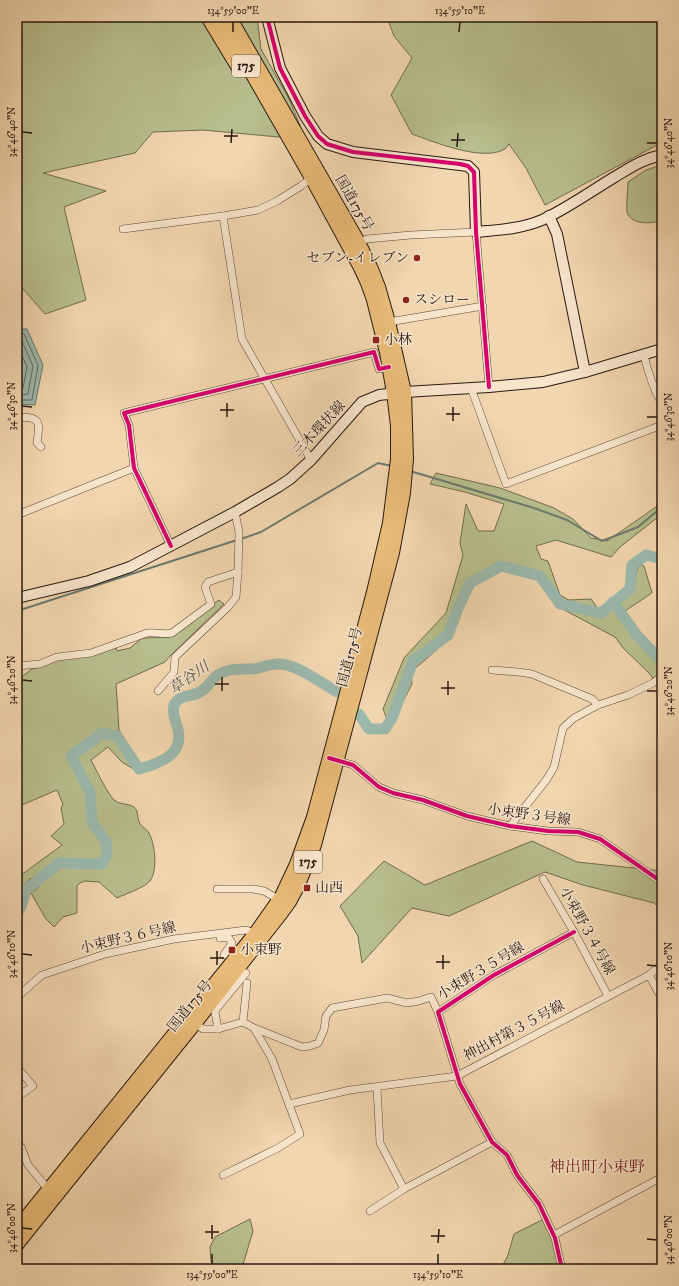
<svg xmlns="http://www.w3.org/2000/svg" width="679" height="1286" viewBox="0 0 679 1286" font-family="'IM FELL DW Pica','Noto Serif JP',serif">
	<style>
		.green { fill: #b8be8d; stroke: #706b4e }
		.water { fill: #9bb9ad; stroke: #6d796e }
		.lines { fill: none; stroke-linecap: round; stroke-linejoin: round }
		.shore { stroke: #62685e; stroke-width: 1 }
		.stream { stroke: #6d796e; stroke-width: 2 }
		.river { stroke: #9bb9ad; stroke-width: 11 }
		.street-casing { stroke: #5b4838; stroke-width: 8 }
		.secondary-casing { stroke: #291810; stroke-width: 12 }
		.highway-casing { stroke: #291810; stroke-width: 14 }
		.street { stroke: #f7e4cb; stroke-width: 7 }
		.secondary { stroke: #f7e4cb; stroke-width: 10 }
		.highway { stroke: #e9bb78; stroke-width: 12 }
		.cycleway-casing { stroke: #f7e4cb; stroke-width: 6 }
		.cycleway { stroke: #d6006c; stroke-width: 4 }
		.ticks { fill: none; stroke: #291810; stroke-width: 1.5 }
		.poi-dot { fill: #8f2418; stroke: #f7e4cb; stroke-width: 1.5 }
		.labels { text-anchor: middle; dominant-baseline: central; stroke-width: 3; stroke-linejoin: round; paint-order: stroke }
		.shield { fill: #f7e4cb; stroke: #675548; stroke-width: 1 }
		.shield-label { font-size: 13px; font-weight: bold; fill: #291810 }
		.street-label { font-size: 14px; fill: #291810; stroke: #f7e4cb }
		.poi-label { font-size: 14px; fill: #291810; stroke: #f7e4cb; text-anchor: start }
		.water-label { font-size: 15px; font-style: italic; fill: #515047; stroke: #f7e4cb }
		.quarter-label { font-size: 16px; fill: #7a1f14; stroke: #f7e4cb }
		.neatline { fill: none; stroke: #291810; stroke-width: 1.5 }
		.ticks-label { font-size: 10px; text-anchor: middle; fill: #291810 }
	</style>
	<rect width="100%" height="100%" fill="#f2d6af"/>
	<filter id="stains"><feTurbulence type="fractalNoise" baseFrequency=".005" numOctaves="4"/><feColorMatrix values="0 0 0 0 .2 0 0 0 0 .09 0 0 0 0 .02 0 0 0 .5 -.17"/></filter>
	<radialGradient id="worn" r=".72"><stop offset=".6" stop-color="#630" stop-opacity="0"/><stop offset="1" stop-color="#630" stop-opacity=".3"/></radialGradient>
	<g class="green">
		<polygon points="17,17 257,17 261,49 289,99 300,125 300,139 203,130 153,132 135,153 43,173 106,191 64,207 86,300 45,314 17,282"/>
		<path d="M387,17h275v124l-5,4 -112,60 -19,-37 -17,-24c-2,2 -3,5 -6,6 -22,11 -69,-8 -91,-16l-21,-39 21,-37 -18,-22z"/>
		<path d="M662,165v56c-11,2 -30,5 -35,-9 -1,-5 1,-23 1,-30l18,-12z"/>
		<polygon points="436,473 500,488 554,508 573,519 591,538 607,541 656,507 662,496 662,514 620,547 611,557 556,540 536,546 541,559 548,561 560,595 569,600 591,599 600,612 621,596 629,594 635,582 637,569 640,565 644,566 652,593 625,611 662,664 662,690 649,673 624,649 615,637 555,605 545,579 531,570 507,564 466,586 457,601 458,623 448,640 411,672 412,684 394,719 387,719 383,709 404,658 446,613 463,555 460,543 466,504 478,531 494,531 504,504 465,492 430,484"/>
		<path d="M219,600l5,4 -54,52 -5,6 -49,22 3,46 26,41 -5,2 -18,-11 -14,-15 -17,13c5,9 16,33 23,40 6,5 14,3 20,7 5,4 3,12 6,17 3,3 7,6 9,9 6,11 9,37 1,48 -6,7 -25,13 -33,17l-18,-16 -14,-1 -5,2 -3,3v27l-14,4 -9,10 -8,-8 -15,-26 8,-6 -8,-9 -10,10 -4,-4v-6l45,-33 -11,-9 13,-12 -3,-16 2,-4 -6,-14 -40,17v-112l3,-17 12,-9 27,-10 57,-11 1,3 13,-3 11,-9 4,-1 24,-1z"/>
		<polygon points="532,841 577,862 662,871 662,911 654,903 583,885 545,872 449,916 412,908 362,963 358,936 340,906 384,861 425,885"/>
		<polygon points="250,1219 253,1231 242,1268 239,1269 216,1269 215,1266 211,1262 210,1247 215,1237"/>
		<polygon points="544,1219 553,1236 560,1269 501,1269 508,1255 514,1234"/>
	</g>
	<polygon class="water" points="17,329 27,329 43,365 35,405 17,404"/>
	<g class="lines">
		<g class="shore">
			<polyline points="17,332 24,334 38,365 32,400 17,400"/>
			<polyline points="17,338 21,339 33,366 28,394 17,395"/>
			<polyline points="17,344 27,367 23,388 17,389"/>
		</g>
		<g class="stream">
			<polyline points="410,471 534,508 567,520 602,541 638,527 662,507"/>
			<polyline points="241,539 261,532 378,463 392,466"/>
			<polyline points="17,611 237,540"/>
		</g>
		<g class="river">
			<polyline points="613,602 636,634 662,662"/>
			<polyline points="359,714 369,729 385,729 392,718 413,661 448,635 458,608 470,583 501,566 540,576 560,604 601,613 630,589 632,565 646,555 662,559"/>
			<path d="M17,914l4,-7 5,-17 33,-27 43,1 5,-9 -1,-14 -14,-19 -2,-30 -19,-36 31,-23 15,3 22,33c22,-6 47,-15 38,-43 -2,-6 -5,-14 -3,-21 5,-11 18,-8 26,-13 8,-4 11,-13 18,-17 10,-7 24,-6 35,-6 9,-1 18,-6 27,-5 16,0 43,20 57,28"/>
		</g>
		<g class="street-casing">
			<g id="street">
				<polyline points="223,216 242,339 311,460"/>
				<polyline points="123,229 223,216 258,210 277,201 301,186 311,178"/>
				<polyline points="357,243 367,239 411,235 476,232 489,387"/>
				<polyline points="389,322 483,306"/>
				<path d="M644,355c4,18 9,33 18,49"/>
				<polyline points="471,388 506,484 662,425"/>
				<path d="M17,417c24,0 23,4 20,26l4,4"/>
				<polyline points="17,515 134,468"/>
				<polyline points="171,546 134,468 129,425 124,413 374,352 379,369 389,367"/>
				<path d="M17,666l23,-2 17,-7 34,-4 56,-20c9,-1 16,2 25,0l39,-29 -6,-17 3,-5 30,-10"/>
				<polyline points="492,670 518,672 532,674 592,699 598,705"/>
				<polyline points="158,691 174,672 175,657 228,607 236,597 238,572 239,532 235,512"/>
				<polyline points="335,760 353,765 379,787 393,793 423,800 467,816 510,826 548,831 578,832 600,839 662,882"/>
				<polyline points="510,826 547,779 554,767 563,728 574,718 598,705 628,695 653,683 662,676"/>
				<polyline points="543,879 574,932 608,996"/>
				<polyline points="217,889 253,889 264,891 278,899"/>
				<polyline points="220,938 228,937 232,943 224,955"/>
				<polyline points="649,975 662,999"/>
				<polyline points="17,997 42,975 105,954 174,939 246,930 255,933"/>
				<polyline points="193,1022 203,1029 218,1029 215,1012 217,1008 246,973"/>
				<polyline points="254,1028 302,1047 310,1046 318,1043 324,1030 326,1016 332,1008 387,998 407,1003 419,1001 431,997 438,1012"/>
				<polyline points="218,1029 243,1022"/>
				<polyline points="17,1067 33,1086 17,1097"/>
				<polyline points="377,1088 380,1143 404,1189 492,1142"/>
				<polyline points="289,1104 350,1090 457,1076 649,975 662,964"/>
				<polyline points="17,1144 21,1147 28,1165 48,1189"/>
				<polyline points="223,1175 278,1148 300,1134 272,1059 254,1028 243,1022 247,983"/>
				<polyline points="370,1211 404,1189"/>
				<polyline points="554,1235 662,1177"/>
				<polyline points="562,1269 555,1238 539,1204 517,1175 507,1155 492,1142 460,1084 438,1012 494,975 574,932"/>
			</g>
		</g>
		<g class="secondary-casing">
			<g id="secondary">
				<path d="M267,17l13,51 25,48 13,20 9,8 26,8 115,14 6,6 2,60c22,-2 45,-3 66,-12 24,-11 48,-28 71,-42 17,-10 29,-19 49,-23"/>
				<polyline points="549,216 557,234 585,372"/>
				<polyline points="17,598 89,581 130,567 235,512 278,487 290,479 311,460 362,402 379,395 405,392 489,387 543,382 585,372 662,349"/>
			</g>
		</g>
		<g class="highway-casing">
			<g id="highway">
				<polyline points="207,17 239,70"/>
				<polyline points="17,1228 255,933 281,896 296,864 313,817 373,592 389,523 397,459 397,426 393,393 386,352 373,300 367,283 360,268 311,178 219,17"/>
				<polyline points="17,1245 195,1024 282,913 290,902 298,887 315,845 393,553 404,493 407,459 405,392 389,322 379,287 372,269 359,242 230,17"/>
			</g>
		</g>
		<use href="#street" class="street"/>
		<use href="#secondary" class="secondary"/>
		<use href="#highway" class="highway"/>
		<g class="cycleway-casing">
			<g id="cycleway">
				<polyline points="267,17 280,68 305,116 318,136 327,144 353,152 460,164 468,166 474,172 476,232 489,387"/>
				<polyline points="171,546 134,468 129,425 124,413 374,352 379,369 389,367"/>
				<polyline points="329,758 353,765 379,787 393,793 423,800 467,816 510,826 548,831 578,832 600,839 662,882"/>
				<polyline points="562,1269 555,1238 539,1204 517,1175 507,1155 492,1142 460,1084 438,1012 494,975 574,932"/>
			</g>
		</g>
		<use href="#cycleway" class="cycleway"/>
	</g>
	<path class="ticks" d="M233,32v-10M459,32l1,-10M22,132l10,1M224,136h14M451,140h14M231,143l1,-14M647,143h10M457,147l1,-14M22,406l10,1M220,410h14M446,414h14M227,417v-14M647,417h10M453,421v-14M22,680l10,1M215,684h14M441,688h14M222,691v-14M647,691h10M448,695v-14M22,954l10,1M210,958h14M436,962h14M217,965v-14M647,965l10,1M443,969v-14M22,1228l10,1M205,1232h14M431,1236h14M212,1239v-14M647,1239l10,1M438,1243l1,-14M212,1264v-10M438,1264v-10"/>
	<g class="poi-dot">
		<circle cx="417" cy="258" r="4"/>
		<circle cx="406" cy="300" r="4"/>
		<rect x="372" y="336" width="8" height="8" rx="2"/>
		<rect x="303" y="884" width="8" height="8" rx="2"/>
		<rect x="228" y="946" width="8" height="8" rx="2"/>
	</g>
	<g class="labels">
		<g class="shield">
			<rect x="232" y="55" width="28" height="22" rx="3"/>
			<rect x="294" y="851" width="28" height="22" rx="3"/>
		</g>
		<g class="shield-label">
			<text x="246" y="66">175</text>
			<text x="308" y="862">175</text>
		</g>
		<g class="street-label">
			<text transform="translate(354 203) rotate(60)">国道175号</text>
			<text transform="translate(319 429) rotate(-47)">三木環状線</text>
			<text transform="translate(350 657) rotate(-75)">国道175号</text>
			<text transform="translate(529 815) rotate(8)">小束野３号線</text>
			<text transform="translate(587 931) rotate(61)">小束野３４号線</text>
			<text transform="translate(128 938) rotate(-13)">小束野３６号線</text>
			<text transform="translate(481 971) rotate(-31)">小束野３５号線</text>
			<text transform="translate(190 1006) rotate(-51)">国道175号</text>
			<text transform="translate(514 1031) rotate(-28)">神出村第３５号線</text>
		</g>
		<g class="poi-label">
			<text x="409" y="258" text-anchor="end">セブン-イレブン</text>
			<text x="414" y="300">スシロー</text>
			<text x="384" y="340">小林</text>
			<text x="315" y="888">山西</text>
			<text x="240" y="950">小束野</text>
		</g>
		<g class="water-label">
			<text transform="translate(189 678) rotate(-35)">草谷川</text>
		</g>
		<g class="quarter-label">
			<text x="597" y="1167">神出町小束野</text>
		</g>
	</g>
	<rect width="679" height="1286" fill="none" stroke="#f2d6af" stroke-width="44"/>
	<rect x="22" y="22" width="635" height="1242" class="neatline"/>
	<g class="ticks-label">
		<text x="233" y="14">134°59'00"E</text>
		<text x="460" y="14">134°59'10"E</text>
		<text transform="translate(11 132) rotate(-90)" y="4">34°46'40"N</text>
		<text transform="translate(668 143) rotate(-90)" y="4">34°46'40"N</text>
		<text transform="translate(11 406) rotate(-90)" y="4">34°46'30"N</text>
		<text transform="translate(668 417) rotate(-90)" y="4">34°46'30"N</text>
		<text transform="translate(11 680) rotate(-90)" y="4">34°46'20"N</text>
		<text transform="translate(668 691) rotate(-90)" y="4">34°46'20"N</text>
		<text transform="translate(11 954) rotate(-90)" y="4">34°46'10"N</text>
		<text transform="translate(668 966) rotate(-90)" y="4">34°46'10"N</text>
		<text transform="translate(11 1228) rotate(-90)" y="4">34°46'00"N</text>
		<text transform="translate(668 1240) rotate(-90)" y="4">34°46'00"N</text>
		<text x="212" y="1278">134°59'00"E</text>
		<text x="438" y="1278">134°59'10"E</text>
	</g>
	<rect width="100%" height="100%" filter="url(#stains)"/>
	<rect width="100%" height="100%" fill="url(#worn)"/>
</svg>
